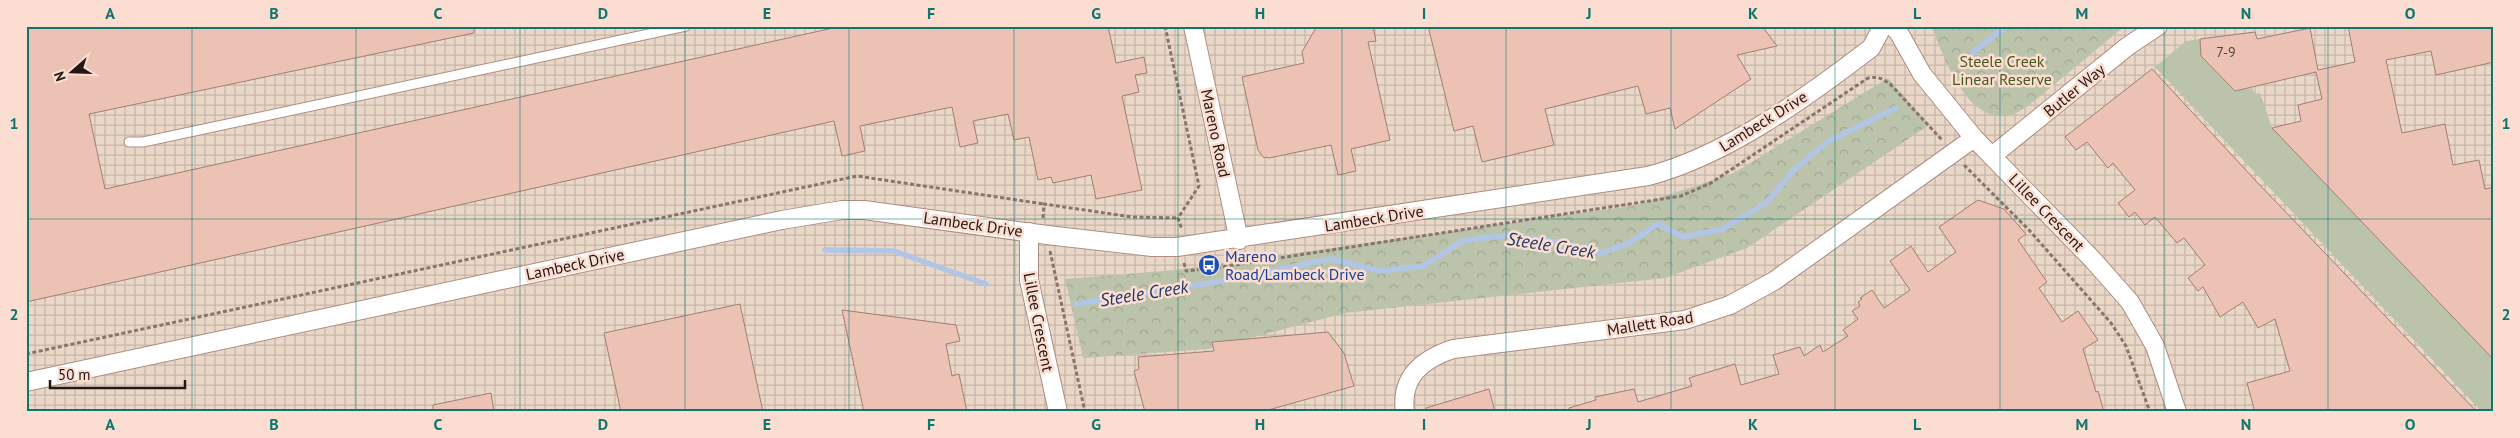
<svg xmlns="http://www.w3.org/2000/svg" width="2520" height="438" viewBox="0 0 2520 438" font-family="'PT Sans',sans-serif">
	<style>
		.industrial { fill: url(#industrial-grid) }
		.green { fill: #bcc3ab }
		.park { fill: url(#park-crowns) }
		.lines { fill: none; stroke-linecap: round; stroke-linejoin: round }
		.stream { stroke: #b1c6e6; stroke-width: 5.5 }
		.building { fill: #ebc2b4; stroke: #a17f74 }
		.lane-casing { stroke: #af8d81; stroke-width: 11 }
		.street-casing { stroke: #af8d81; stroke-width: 20 }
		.path { stroke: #89746c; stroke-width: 3; stroke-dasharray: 4 2.5; stroke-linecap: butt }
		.lane { stroke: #fff; stroke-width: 9 }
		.street { stroke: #fff; stroke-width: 18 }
		.grid { fill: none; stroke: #0f766e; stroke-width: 1; stroke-opacity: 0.55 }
		.labels { text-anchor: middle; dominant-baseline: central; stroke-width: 5; stroke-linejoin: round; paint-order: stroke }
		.number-label { font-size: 14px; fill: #56423c }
		.park-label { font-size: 16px; fill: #4b5820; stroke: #fbddd2 }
		.street-label { font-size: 16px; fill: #251814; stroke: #fbddd2 }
		.transit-label { font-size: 16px; fill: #164399; stroke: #fbddd2; text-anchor: start }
		.water-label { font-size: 18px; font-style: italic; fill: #1d3963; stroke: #fbddd2 }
		.neatline { fill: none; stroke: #0f766e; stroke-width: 2 }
		.grid-label { font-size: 16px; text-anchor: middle; font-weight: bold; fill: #0f766e }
	</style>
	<defs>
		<pattern id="industrial-grid" width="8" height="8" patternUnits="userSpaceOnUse" patternTransform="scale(1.25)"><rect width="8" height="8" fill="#e9d7c7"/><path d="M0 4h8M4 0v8" fill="none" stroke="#c8b8aa"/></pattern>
		<pattern id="park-crowns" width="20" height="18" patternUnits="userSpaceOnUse" patternTransform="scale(1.25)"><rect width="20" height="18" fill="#bcc3ab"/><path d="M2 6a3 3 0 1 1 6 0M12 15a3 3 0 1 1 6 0" fill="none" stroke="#a1a792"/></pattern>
	</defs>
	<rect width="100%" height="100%" fill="#fbddd2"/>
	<polygon class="industrial" points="26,26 1931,26 1951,72 2028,105 2125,26 2494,26 2494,412 26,412"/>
	<polygon class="green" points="2200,39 2201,56 2234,91 2252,88 2255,94 2260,93 2272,128 2494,360 2494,412 2482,412 2155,67 2186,41"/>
	<g class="park">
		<path d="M1931,26h194l-97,80c-6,3 -12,8 -17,9 -44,11 -67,-58 -80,-89z"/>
		<polygon points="1888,78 1929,125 1747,248 1665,278 1345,313 1208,349 1083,358 1065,279 1175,270 1638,205 1734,173"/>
	</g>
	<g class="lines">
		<g class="stream">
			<polyline points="1973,52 2007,26"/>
			<polyline points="825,250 894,251 986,284"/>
			<polyline points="1076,304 1222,281 1331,259 1380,271 1424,266 1462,241 1509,235 1564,243 1602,253 1627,244 1658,224 1683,237 1723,229 1767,202 1794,170 1827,142 1896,108"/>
		</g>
	</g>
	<g class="building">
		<polygon points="26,26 474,26 474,33 89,114 105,189 842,26 1108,26 1116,63 1144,57 1147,73 1135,75 1139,92 1122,96 1142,190 1096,199 1091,175 1053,183 1051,177 1038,180 1029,137 1014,140 1008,114 973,121 978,143 960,147 952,107 860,126 865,151 842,156 834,121 26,302"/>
		<polygon points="1317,26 1373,26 1376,41 1368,42 1390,140 1351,149 1356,171 1338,175 1331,145 1269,158 1263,157 1258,150 1242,77 1304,63 1302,52"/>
		<polygon points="1428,26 1762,26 1777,46 1737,55 1751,79 1675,129 1670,108 1646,114 1638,86 1545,109 1554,145 1482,162 1473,126 1454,131"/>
		<polygon points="2348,26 2494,26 2494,62 2436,75 2431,51 2386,60 2402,133 2445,124 2453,165 2479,160 2485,189 2494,187 2494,360 2272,128 2301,121 2298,105 2322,99 2316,72 2235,91 2201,56 2200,39 2255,32 2257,39 2310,28 2318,70 2355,62"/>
		<polygon points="2152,69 2255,180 2477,412 2255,412 2247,383 2290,371 2275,319 2258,328 2243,302 2220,317 2203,287 2198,291 2188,278 2205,265 2184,238 2177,243 2155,217 2145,225 2135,212 2129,217 2118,203 2135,190 2113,163 2108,168 2087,142 2076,150 2065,137"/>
		<polygon points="1978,200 2004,209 2026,234 2018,240 2047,282 2039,288 2062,322 2078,311 2098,340 2083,349 2096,392 2098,391 2104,412 1569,412 1569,408 1596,400 1595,397 1634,389 1638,402 1692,386 1689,378 1735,364 1741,385 1779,374 1773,355 1800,347 1804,356 1820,345 1823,352 1848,336 1843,330 1858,319 1852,311 1860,306 1858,302 1862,299 1860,298 1872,290 1884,308 1910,290 1890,261 1911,246 1928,272 1956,252 1939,227"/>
		<polygon points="740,304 763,412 621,412 604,333"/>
		<polygon points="842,310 956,325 960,341 946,344 952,376 959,374 967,412 864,412"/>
		<polygon points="1328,332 1344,353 1354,386 1261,412 1145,412 1134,371 1139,369 1138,357 1214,351 1212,342"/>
		<polygon points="1489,389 1495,412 1426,412 1426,408"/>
		<polygon points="491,393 494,412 433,412 433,405"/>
	</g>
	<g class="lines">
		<g class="lane-casing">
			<polyline id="lane" points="129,142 143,142 686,26"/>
		</g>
		<g class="street-casing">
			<g id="street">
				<polyline points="1193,26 1239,240"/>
				<polyline points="1892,26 1899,33 1922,74 1974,138 2093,260 2130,302 2155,346 2177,412"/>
				<polyline points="1992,156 2128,46 2158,26"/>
				<polyline points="1029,232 1029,280 1058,412"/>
				<path d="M26,382l756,-162 60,-10h22l183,25 105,12h25l471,-71c78,-20 159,-79 223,-128l12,-22"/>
				<path d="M1405,412c-5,-36 18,-53 48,-63l232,-29 45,-15 44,-24 200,-143"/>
			</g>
		</g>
		<g class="path">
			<polyline points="1165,26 1199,186 1178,218 1182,230"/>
			<polyline points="1964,165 2029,230 2111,323 2126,346 2150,412"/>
			<polyline points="1043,218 1044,204 1132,217 1178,218"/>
			<polyline points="1050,251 1085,412"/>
			<path d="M1184,263l2,8 29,-3 466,-72 30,-13 157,-105c11,-2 15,1 23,7l51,55"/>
			<polyline points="26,354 857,176 1044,204"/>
		</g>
		<use href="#lane" class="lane"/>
		<use href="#street" class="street"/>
	</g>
	<path class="grid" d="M192,26v386M356,26v386M520,26v386M685,26v386M849,26v386M1014,26v386M1178,26v386M1342,26v386M1506,26v386M1671,26v386M1835,26v386M2000,26v386M2164,26v386M2328,26v386M26,219h2468"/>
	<defs>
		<g id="bus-disc" transform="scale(1.125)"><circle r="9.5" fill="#1a4fb4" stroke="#fbddd2"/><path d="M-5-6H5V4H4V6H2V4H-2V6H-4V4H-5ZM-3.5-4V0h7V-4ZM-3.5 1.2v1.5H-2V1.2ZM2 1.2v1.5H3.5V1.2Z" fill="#fff"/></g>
	</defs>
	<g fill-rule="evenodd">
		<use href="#bus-disc" x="1209" y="265"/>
	</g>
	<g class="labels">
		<g class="number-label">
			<text x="2226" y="52">7-9</text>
		</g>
		<g class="park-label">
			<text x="2002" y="61">Steele Creek<tspan x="2002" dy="18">Linear Reserve</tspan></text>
		</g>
		<g class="street-label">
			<text transform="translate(2074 90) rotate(-39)">Butler Way</text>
			<text transform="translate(1763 121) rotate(-32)">Lambeck Drive</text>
			<text transform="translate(1216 133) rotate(78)">Mareno Road</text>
			<text transform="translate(2047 212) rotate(46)">Lillee Crescent</text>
			<text transform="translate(1374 218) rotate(-9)">Lambeck Drive</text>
			<text transform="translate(973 224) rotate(8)">Lambeck Drive</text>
			<text transform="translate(575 264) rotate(-12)">Lambeck Drive</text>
			<text transform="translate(1039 322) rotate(79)">Lillee Crescent</text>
			<text transform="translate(1650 323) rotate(-9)">Mallett Road</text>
		</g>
		<g class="transit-label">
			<text x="1225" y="256">Mareno<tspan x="1225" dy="18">Road/Lambeck Drive</tspan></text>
		</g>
		<g class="water-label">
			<text transform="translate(1551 245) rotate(9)">Steele Creek</text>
			<text transform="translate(1144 293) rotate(-9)">Steele Creek</text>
		</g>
	</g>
	<rect width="2520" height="438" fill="none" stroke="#fbddd2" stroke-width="55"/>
	<g transform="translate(72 72) rotate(250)" stroke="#fbddd2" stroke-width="4" paint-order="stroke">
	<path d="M0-4L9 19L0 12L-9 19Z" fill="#251814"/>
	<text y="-8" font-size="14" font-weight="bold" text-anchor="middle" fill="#251814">N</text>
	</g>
	<path d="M50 380v8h135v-8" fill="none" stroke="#251814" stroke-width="2.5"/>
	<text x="58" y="380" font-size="15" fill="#251814" stroke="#fbddd2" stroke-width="4" paint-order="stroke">50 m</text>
	<rect x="28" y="28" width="2464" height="382" class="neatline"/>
	<g class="grid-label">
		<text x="110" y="19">A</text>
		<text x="274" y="19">B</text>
		<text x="438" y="19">C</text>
		<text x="603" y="19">D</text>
		<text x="767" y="19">E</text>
		<text x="931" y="19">F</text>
		<text x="1096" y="19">G</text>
		<text x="1260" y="19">H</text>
		<text x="1424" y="19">I</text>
		<text x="1589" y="19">J</text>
		<text x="1753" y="19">K</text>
		<text x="1917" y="19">L</text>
		<text x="2082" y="19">M</text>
		<text x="2246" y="19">N</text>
		<text x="2410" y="19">O</text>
		<text x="14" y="129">1</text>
		<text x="2506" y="129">1</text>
		<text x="14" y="320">2</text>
		<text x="2506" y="320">2</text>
		<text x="110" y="430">A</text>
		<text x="274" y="430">B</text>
		<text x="438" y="430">C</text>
		<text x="603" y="430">D</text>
		<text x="767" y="430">E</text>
		<text x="931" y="430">F</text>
		<text x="1096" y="430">G</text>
		<text x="1260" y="430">H</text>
		<text x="1424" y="430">I</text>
		<text x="1589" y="430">J</text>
		<text x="1753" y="430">K</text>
		<text x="1917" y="430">L</text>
		<text x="2082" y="430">M</text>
		<text x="2246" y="430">N</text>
		<text x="2410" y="430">O</text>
	</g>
</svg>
